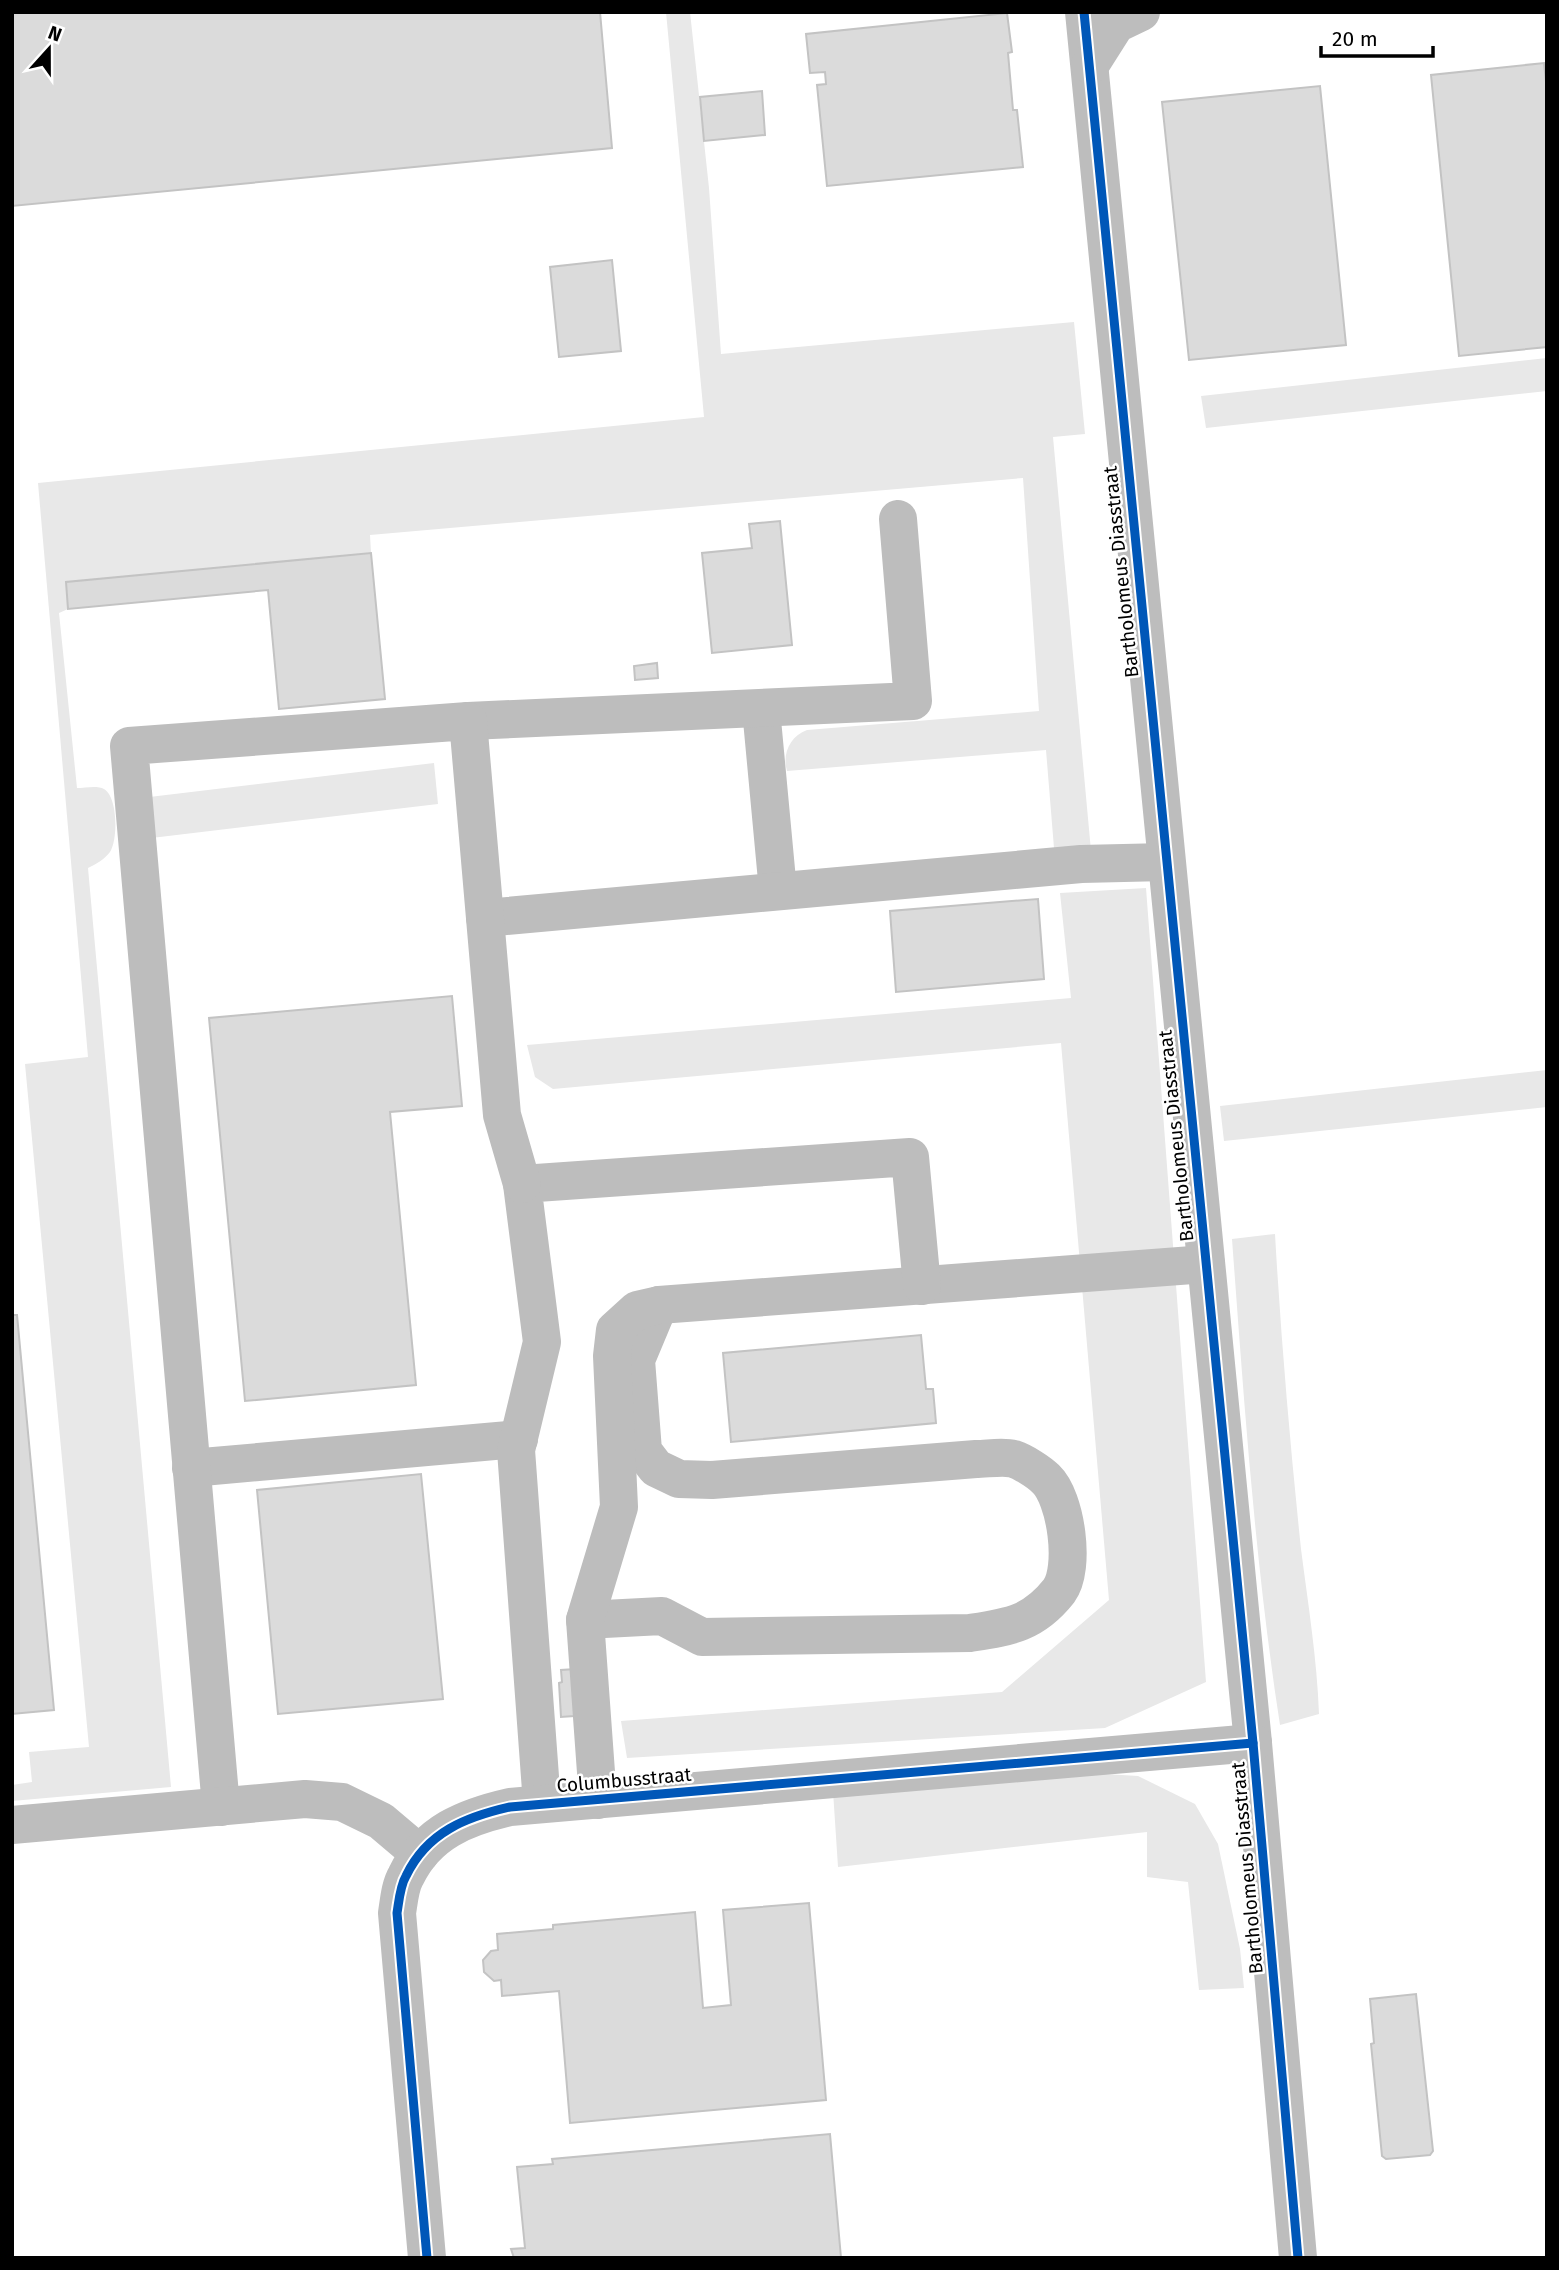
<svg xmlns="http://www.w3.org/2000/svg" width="1559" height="2270" viewBox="0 0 1559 2270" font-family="'Fira Sans',sans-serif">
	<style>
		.green { fill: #e8e8e8 }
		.building { fill: #dbdbdb; stroke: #c3c3c3; stroke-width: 2 }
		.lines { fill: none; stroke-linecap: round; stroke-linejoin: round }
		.minor { stroke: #bdbdbd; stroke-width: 38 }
		.cycleway-casing { stroke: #fff; stroke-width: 13 }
		.cycleway { stroke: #0057b8; stroke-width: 9 }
		.labels { text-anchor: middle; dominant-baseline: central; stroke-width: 5; stroke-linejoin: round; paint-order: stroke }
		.street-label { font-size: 19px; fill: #000; stroke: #fff }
	</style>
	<rect width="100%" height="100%" fill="#fff"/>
	<g class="green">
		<path d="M666,12h24l19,176 12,166 353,-32 11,112 -32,3 38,414 -37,-3 -8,-98 -259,21c-5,-17 3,-35 20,-41l232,-19 -16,-233 -653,57 1,18 -305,29 2,27 -9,4 18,175c8,0 20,-3 27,1 14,8 14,51 6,63 -6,8 -14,12 -22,16l83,919 -159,14v-16l20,-3 -3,-30 60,-5 -64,-683 63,-7 -50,-574 666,-66z"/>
		<polygon points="1547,358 1547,391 1206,428 1201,396"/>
		<polygon points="434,763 438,804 143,839 141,798"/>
		<polygon points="1146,888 1206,1682 1105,1728 627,1758 621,1721 1002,1692 1109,1600 1061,1043 553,1089 535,1077 527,1045 1071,998 1060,893"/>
		<polygon points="1547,1070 1547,1107 1224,1141 1220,1106"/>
		<path d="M1275,1234c6,105 15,210 26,315 7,55 16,109 18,165l-39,11c-25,-161 -36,-324 -48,-486z"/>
		<polygon points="1105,1774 1138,1776 1195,1804 1218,1844 1240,1949 1244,1988 1199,1990 1188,1882 1147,1877 1147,1832 838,1867 833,1791"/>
	</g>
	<g class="building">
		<polygon points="12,12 600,12 612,148 12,206"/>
		<polygon points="1007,13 1012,52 1008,53 1013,110 1017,110 1023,167 827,186 817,85 826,84 825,72 810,73 806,34"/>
		<polygon points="1544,63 1547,91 1547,347 1459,356 1431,75"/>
		<polygon points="1320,86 1346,345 1189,360 1162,102"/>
		<polygon points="762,91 765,135 704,141 700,97"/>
		<polygon points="612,260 621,351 559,357 550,267"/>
		<polygon points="780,521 792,645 712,653 702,553 752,548 749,524"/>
		<polygon points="371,553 385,699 279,709 268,590 68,609 66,582"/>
		<polygon points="657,663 658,678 635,680 634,666"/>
		<polygon points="1038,899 1044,979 896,992 890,911"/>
		<polygon points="452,996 462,1106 390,1112 416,1385 245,1401 209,1018"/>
		<polygon points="12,1315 17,1315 54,1710 12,1714"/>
		<polygon points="921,1335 926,1389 933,1389 936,1423 731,1442 723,1353"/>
		<polygon points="421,1474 443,1699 278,1714 257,1490"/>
		<polygon points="575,1669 574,1716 561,1717 559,1683 562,1682 561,1670"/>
		<polygon points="809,1903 826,2100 570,2123 559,1991 502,1996 501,1980 494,1981 484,1972 483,1960 491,1951 498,1950 497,1934 553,1929 553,1925 695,1912 703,2008 731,2005 723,1910"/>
		<polygon points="1416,1994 1433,2151 1430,2155 1386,2159 1382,2156 1371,2044 1374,2043 1370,1999"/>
		<polygon points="830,2134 841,2258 514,2258 511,2249 525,2248 517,2167 553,2164 552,2159"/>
	</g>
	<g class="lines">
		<g class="minor">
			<polyline points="1084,12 1253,1743 1298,2258"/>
			<polyline points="1090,65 1116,24 1141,12"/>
			<polyline points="761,709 778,891"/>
			<polyline points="468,721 913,701 898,519"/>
			<polyline points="485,918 1081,864 1166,862"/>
			<polyline points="191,1468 519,1439"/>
			<path d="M585,1620l77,-4 40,21 268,-4c39,-6 63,-9 89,-42 17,-23 7,-93 -13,-112 -7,-7 -23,-17 -32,-20 -10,-3 -27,0 -38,0l-264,21 -33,-1 -23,-11 -13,-17 -7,-91 23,-55"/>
			<polyline points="598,1800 585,1620 619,1507 612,1356 615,1330 637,1310 659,1305 1206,1264"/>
			<polyline points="542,1804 516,1450 542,1342 522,1184 910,1157 922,1286"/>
			<polyline points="221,1807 129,746 468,721 502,1115 522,1184"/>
			<polyline points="12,1825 305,1799 342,1802 381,1821 420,1854"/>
			<path d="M427,2258l-30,-345c2,-12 3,-27 9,-37 21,-44 60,-59 104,-69l743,-64"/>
		</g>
		<g class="cycleway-casing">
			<g id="cycleway">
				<polyline points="1084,12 1253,1743 1298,2258"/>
				<path d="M427,2258l-30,-345c2,-12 3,-27 9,-37 21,-44 60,-59 104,-69l743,-64"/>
			</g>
		</g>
		<use href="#cycleway" class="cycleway"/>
	</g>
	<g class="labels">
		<g class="street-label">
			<text transform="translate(1121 572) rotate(-96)">Bartholomeus Diasstraat</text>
			<text transform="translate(1176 1136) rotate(-96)">Bartholomeus Diasstraat</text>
			<text transform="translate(624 1780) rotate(-5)">Columbusstraat</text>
			<text transform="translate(1247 1868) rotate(-95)">Bartholomeus Diasstraat</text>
		</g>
	</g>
	<rect width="1559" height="2270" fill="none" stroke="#000000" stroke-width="28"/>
	<g transform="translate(49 49) rotate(21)" stroke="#ffffff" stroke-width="5" paint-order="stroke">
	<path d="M0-5L12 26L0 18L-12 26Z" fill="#000000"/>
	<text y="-10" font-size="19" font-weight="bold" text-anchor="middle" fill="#000000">N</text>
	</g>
	<path d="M1321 46v10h112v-10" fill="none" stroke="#000000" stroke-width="3.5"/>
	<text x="1332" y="46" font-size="21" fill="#000000" stroke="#ffffff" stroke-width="5" paint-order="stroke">20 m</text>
</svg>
